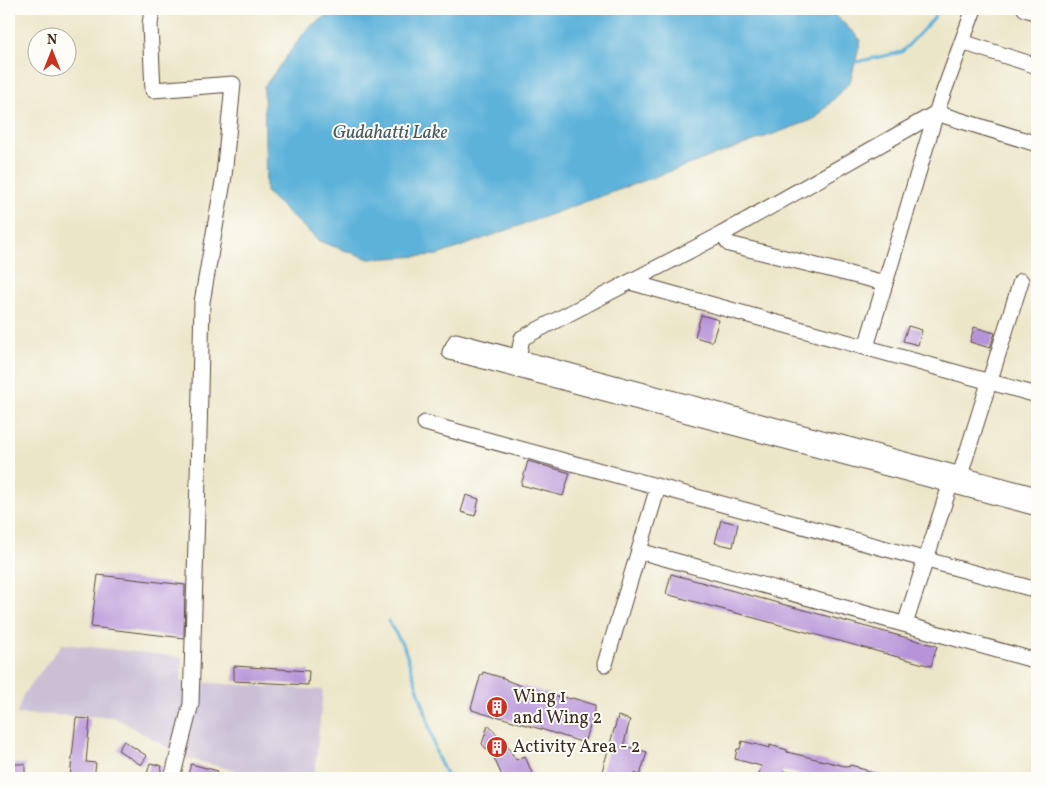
<svg xmlns="http://www.w3.org/2000/svg" width="1046" height="787" viewBox="0 0 1046 787" font-family="Vollkorn,serif">
	<style>
		.industrial { fill: #cbbfd5 }
		.water { fill: #5db2da; stroke: #4c6e7c }
		.lines { fill: none; stroke-linecap: round; stroke-linejoin: round }
		.stream { stroke: #5db2da; stroke-width: 3 }
		.building { fill: #b794d9 }
		.minor-casing { stroke: #564638; stroke-width: 17 }
		.minor { stroke: #fff; stroke-width: 15 }
		.labels { text-anchor: middle; dominant-baseline: central; stroke-width: 4; stroke-linejoin: round; paint-order: stroke }
		.poi-label { font-size: 18px; fill: #3b2a1e; stroke: #fdfcf7; text-anchor: start }
		.water-label { font-size: 19px; font-style: italic; fill: #475a60; stroke: #fdfcf7 }
	</style>
	<rect width="100%" height="100%" fill="#fdfcf7"/>
	<filter id="ink" filterUnits="userSpaceOnUse"><feTurbulence type="fractalNoise" baseFrequency=".02" numOctaves="2"/><feDisplacementMap in="SourceGraphic" scale="10" xChannelSelector="R" yChannelSelector="G"/><feConvolveMatrix kernelMatrix="1 2 1 2 8 2 1 2 1" color-interpolation-filters="sRGB"/></filter>
	<filter id="wash" filterUnits="userSpaceOnUse"><feTurbulence type="fractalNoise" baseFrequency=".0096" numOctaves="4" result="noise"/><feDisplacementMap in="SourceGraphic" scale="20" xChannelSelector="R" yChannelSelector="G"/><feGaussianBlur stdDeviation="1.12" result="paint"/><feColorMatrix in="noise" values="0 0 0 0 0 0 0 0 0 0 0 0 0 0 0 0 0 1.4 0 .05"/><feComposite in="paint" operator="in"/></filter>
	<g filter="url(#wash)">
		<rect width="100%" height="100%" fill="#ece6c9"/>
		<polygon class="industrial" points="62,644 182,657 181,681 323,690 314,778 263,778 186,758 114,717 17,714 23,695"/>
		<polygon class="water" points="335,9 829,9 861,40 850,82 815,119 438,255 369,259 319,241 266,192 264,87 307,29"/>
		<g class="lines">
			<g class="stream">
				<polyline points="856,62 902,52 934,18 938,9"/>
				<polyline points="388,621 404,647 425,711 437,756 448,778"/>
			</g>
		</g>
		<g id="blocks">
			<g class="building">
				<polygon points="701,315 719,320 712,342 695,337"/>
				<polygon points="908,326 922,330 918,345 903,341"/>
				<polygon points="974,327 995,333 990,348 970,342"/>
				<polygon points="528,461 570,473 563,496 521,485"/>
				<polygon points="466,495 479,499 475,516 461,512"/>
				<polygon points="721,520 738,524 733,547 715,543"/>
				<polygon points="671,574 937,646 931,666 666,594"/>
				<polygon points="98,575 185,585 184,638 91,627"/>
				<polygon points="234,666 309,671 308,685 234,681"/>
				<polygon points="483,672 500,677 506,679 506,680 524,687 559,697 559,696 571,699 572,698 579,700 595,705 595,710 586,740 585,740 584,742 581,741 581,742 544,730 496,716 495,717 472,710 472,708 471,708 481,674 482,675"/>
				<polygon points="618,716 630,720 625,739 625,746 647,752 640,775 634,773 634,776 627,774 626,778 600,778"/>
				<polygon points="76,718 90,719 86,762 96,763 94,778 70,778"/>
				<polygon points="488,725 506,744 516,760 525,756 534,778 503,778 494,758 482,744"/>
				<polygon points="124,741 147,756 141,765 118,750"/>
				<polygon points="742,741 770,748 770,745 787,750 787,752 849,767 850,765 858,767 858,768 866,770 866,771 882,775 881,778 815,778 783,771 782,776 779,776 778,778 758,778 761,766 735,759 737,749 740,749"/>
				<polygon points="150,763 162,766 159,778 146,778"/>
				<polygon points="9,764 25,764 25,776 18,776 18,778 9,778"/>
				<polygon points="191,764 218,771 216,778 187,778"/>
			</g>
		</g>
	</g>
	<g filter="url(#ink)">
		<use href="#blocks" fill-opacity="0" stroke="#564638" stroke-width="1"/>
		<g class="lines">
			<g class="minor-casing">
				<g id="minor">
					<polyline points="152,9 150,25 153,90 233,84 224,176 202,302 198,479 191,704 172,778"/>
					<polyline points="1025,9 1037,13"/>
					<polyline points="962,42 1037,66"/>
					<polyline points="722,234 729,244 885,283"/>
					<polyline points="630,282 1037,395"/>
					<polyline points="866,347 936,113 974,9"/>
					<polyline points="518,358 522,338 722,234 936,113 1037,144"/>
					<polyline points="425,423 1037,590"/>
					<polyline points="960,475 1021,281"/>
					<polyline points="1037,495 456,341 450,352 1037,508"/>
					<polyline points="639,551 1037,661"/>
					<polyline points="905,624 953,476"/>
					<polyline points="605,664 658,487"/>
				</g>
			</g>
			<use href="#minor" class="minor"/>
		</g>
	</g>
	<defs>
		<g id="building-disc" transform="scale(1.125)"><circle r="9.5" fill="#c8321e" stroke="#fdfcf7"/><path d="M-4-6H4V6H1V3H-1V6H-4ZM-2.5-4.3h1.7v1.8h-1.7ZM.8-4.3h1.7v1.8H.8ZM-2.5-1h1.7V.8h-1.7ZM.8-1h1.7V.8H.8Z" fill="#fff"/></g>
	</defs>
	<g fill-rule="evenodd">
		<use href="#building-disc" x="497" y="707"/>
		<use href="#building-disc" x="497" y="747"/>
	</g>
	<g class="labels">
		<g class="poi-label">
			<text x="513" y="697">Wing 1<tspan x="513" dy="21">and Wing 2</tspan></text>
			<text x="513" y="747">Activity Area - 2</text>
		</g>
		<g class="water-label">
			<text x="390" y="133">Gudahatti Lake</text>
		</g>
	</g>
	<rect width="1046" height="787" fill="none" stroke="#fdfcf7" stroke-width="30"/>
	<g transform="translate(52 52)"><circle r="24" fill="#fdfcf7" stroke="#afa8a0"/>
	<path d="M0-4L9 19L0 12L-9 19Z" fill="#c8321e"/>
	<text y="-8" font-size="14" font-weight="bold" text-anchor="middle" fill="#3b2a1e">N</text>
	</g>
</svg>
